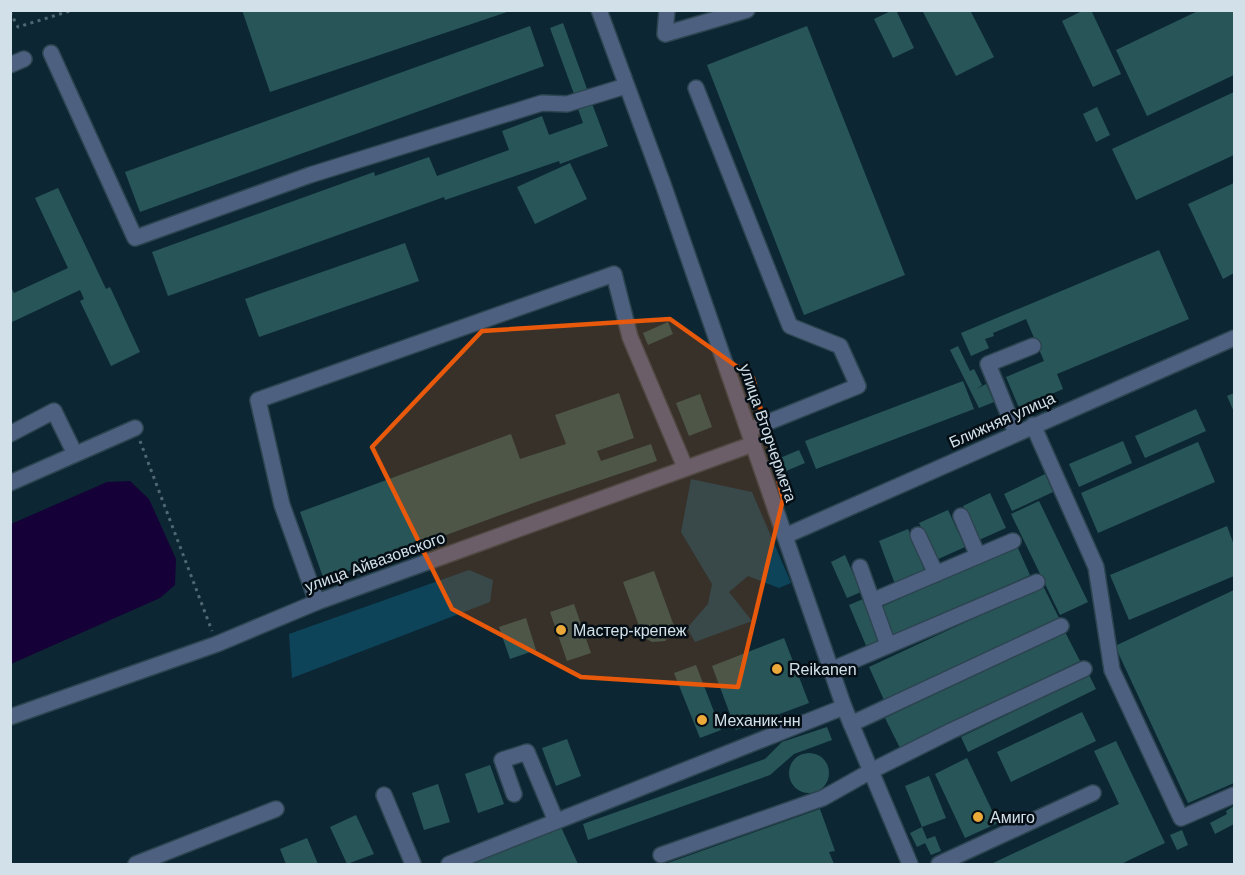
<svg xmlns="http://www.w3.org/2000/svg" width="1245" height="875" viewBox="0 0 1245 875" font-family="Arial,sans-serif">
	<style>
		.green { fill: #0e4459 }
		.water { fill: #150037 }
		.building { fill: #285658 }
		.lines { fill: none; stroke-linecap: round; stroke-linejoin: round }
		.minor-casing { stroke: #2c4550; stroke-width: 18 }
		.path { stroke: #516772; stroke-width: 3; stroke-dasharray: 3 4.5; stroke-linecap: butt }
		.minor { stroke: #4d6080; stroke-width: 15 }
		.marked { fill: #e8590c; fill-opacity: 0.2; stroke: #e8590c; stroke-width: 4.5; stroke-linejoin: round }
		.poi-dot { fill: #eba93a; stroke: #040e14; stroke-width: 2 }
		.labels { text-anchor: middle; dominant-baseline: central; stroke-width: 5; stroke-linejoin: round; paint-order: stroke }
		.street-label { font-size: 16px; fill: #d2e1e9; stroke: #040e14 }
		.poi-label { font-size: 16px; fill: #d2e1e9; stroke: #040e14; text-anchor: start }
	</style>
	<rect width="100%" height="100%" fill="#0c2733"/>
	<g class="green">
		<polygon points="691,479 752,492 791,583 779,588 748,576 729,592 752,621 695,642 687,628 708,604 712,584 681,532"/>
		<polygon points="469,570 493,580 490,602 292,678 289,634"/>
	</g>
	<polygon class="water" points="130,481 149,499 176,559 175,585 160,598 11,664 11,524 107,482"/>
	<g class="building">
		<polygon points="242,10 510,10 510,11 270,92"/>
		<polygon points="893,10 896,10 914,48 893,58 874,19"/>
		<polygon points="922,10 970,10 994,57 956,76"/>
		<polygon points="1084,10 1091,10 1121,74 1093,87 1062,21"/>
		<polygon points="1200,10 1234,10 1234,75 1147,116 1116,50"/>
		<polygon points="563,23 587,89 574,94 550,28"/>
		<polygon points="530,26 544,66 140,212 125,172"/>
		<polygon points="807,26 905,275 804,315 707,65"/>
		<polygon points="1234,92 1234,155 1136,200 1112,149"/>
		<polygon points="591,101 608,146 560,164 559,161 445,200 444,197 168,296 152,252 374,172 375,176 429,157 437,176 509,150 502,131 542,116 549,135 583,123 577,106"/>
		<polygon points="1097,107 1110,135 1096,142 1083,114"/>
		<polygon points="570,163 587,199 535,224 517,187"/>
		<polygon points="1234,183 1234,273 1223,279 1188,204"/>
		<polygon points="58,188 106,289 110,287 140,352 111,366 80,301 84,299 80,290 10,323 10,285 14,293 68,268 35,198"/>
		<polygon points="405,243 419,281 259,337 245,299"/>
		<polygon points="1159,250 1189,319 1057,374 1063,389 1019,408 1006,377 1044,361 1026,319 993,333 994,336 985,339 989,348 971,356 961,333"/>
		<polygon points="668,322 673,334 648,345 643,333"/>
		<polygon points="958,346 970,371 974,369 982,385 976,389 986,384 994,402 979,408 950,350"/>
		<polygon points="963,381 974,409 816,469 805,441"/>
		<polygon points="619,393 634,438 597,451 601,461 651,444 657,461 536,502 324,580 300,512 511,434 520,459 566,444 555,415"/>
		<polygon points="1234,393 1234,412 1227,396"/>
		<polygon points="700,394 712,427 689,436 676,403"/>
		<polygon points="1196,409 1206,431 1145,458 1135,436"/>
		<polygon points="1123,441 1132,463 1079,487 1069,464"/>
		<polygon points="1198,442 1215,482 1098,533 1081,493"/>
		<polygon points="799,450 805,463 779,474 773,461"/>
		<polygon points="1045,474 1053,492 1012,511 1004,494"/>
		<polygon points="990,493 1006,528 979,540 963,506"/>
		<polygon points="1039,501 1088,602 1060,615 1011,514"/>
		<polygon points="948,510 965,547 936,560 919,523"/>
		<polygon points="1227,526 1234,545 1234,576 1129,620 1110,575"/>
		<polygon points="908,529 925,572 895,584 879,541"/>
		<polygon points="1017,546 1030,575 892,637 879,608"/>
		<polygon points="845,555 861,592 847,598 831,562"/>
		<polygon points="654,571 674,626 672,634 665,641 652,642 643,637 623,582"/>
		<polygon points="1043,586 1059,618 884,700 869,667"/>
		<polygon points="1234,590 1234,783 1188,803 1115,646"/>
		<polygon points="863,599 881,643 867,648 849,605"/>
		<polygon points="574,604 591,653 567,661 550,612"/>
		<polygon points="526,618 536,650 510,659 499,627"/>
		<polygon points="1065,632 1080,661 900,748 885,718"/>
		<polygon points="784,638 809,703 736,730 712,666"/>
		<polygon points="696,665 721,730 700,738 674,673"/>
		<polygon points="1089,675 1096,689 968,752 961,737"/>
		<polygon points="1082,712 1096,741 1011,782 997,752"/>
		<polygon points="827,727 832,740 794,754 770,775 588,840 583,824 765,759 782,742"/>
		<polygon points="567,739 581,776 556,786 542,748"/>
		<polygon points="1116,741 1165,843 1121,864 991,864 1119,804 1094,751"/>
		<circle cx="809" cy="773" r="20"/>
		<polygon points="967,758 998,823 965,838 935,774"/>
		<polygon points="490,765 504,804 478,813 465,774"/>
		<polygon points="929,776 946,818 922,827 927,839 935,836 941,851 931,855 925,843 917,847 910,833 922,827 905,786"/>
		<polygon points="438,784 450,822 424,830 412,793"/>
		<polygon points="1234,806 1234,824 1215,834 1210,823 1227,814 1226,811"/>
		<polygon points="820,809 835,851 829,852 834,864 665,864"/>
		<polygon points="356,815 374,854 347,864 330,827"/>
		<polygon points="560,825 578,864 471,864"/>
		<polygon points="1182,830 1188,845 1177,850 1170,835"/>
		<polygon points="307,838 318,864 286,864 280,849"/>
	</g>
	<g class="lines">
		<g class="minor-casing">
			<g id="minor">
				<polyline points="599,10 663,184 844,707 910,864"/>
				<polyline points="667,10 665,34 747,10"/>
				<polyline points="51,53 135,238 310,175 542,103 567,104 626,86"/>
				<polyline points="10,65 24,59"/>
				<polyline points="696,88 790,326 840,346 858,386 749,430"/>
				<polyline points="1033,425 1096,567 1112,670 1181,818 1234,795"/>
				<polyline points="1016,433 988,364 1033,346"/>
				<polyline points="10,434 54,411 75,454"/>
				<polyline points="10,483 135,428"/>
				<polyline points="961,516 978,556"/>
				<polyline points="918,535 936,574"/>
				<polyline points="785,536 1234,338"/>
				<polyline points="860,567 888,645"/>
				<polyline points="872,601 1013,541"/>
				<polyline points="317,602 282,505 258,400 614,274 630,337 685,467"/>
				<polyline points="831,670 1037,582"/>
				<polyline points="10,717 217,644 317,602 753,444"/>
				<polyline points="851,724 1061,626"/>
				<polyline points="514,794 502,760 527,752 556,821"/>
				<polyline points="384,795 413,864"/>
				<polyline points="661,855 823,798 871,771 951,731 1084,669"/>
				<polyline points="136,864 276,809"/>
				<polyline points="449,864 844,707"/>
				<polyline points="939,864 1093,793"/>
			</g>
		</g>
		<g class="path">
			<polyline points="10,12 18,27 73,10"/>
			<polyline points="140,441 212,631"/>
		</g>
		<use href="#minor" class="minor"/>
	</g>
	<path class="marked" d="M670,319l83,59 30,121 -45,188 -157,-10 -129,-68 -80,-162 110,-116z"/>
	<g class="poi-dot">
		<circle cx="561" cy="630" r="6"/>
		<circle cx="777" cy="669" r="6"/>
		<circle cx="702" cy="720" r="6"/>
		<circle cx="978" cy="817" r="6"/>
	</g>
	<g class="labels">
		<g class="street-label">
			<text transform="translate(1002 420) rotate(-24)">Ближняя улица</text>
			<text transform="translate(768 433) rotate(71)">улица Вторчермета</text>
			<text transform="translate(375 562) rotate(-20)">улица Айвазовского</text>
		</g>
		<g class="poi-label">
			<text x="573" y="630">Мастер-крепеж</text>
			<text x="789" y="669">Reikanen</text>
			<text x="714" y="720">Механик-нн</text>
			<text x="990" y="817">Амиго</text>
		</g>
	</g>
	<rect width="1245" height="875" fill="none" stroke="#d2e1e9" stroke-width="24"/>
</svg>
